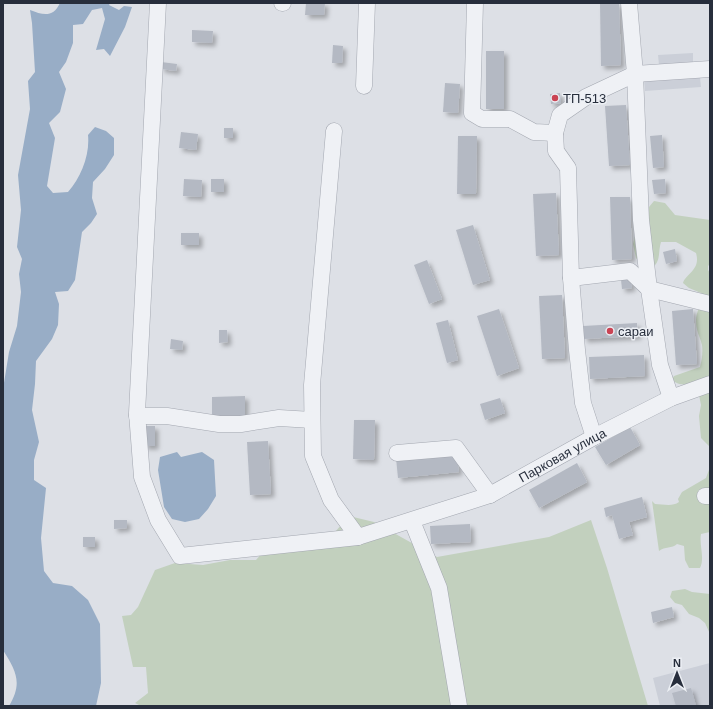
<svg xmlns="http://www.w3.org/2000/svg" width="713" height="709" viewBox="0 0 713 709" font-family="Helvetica,sans-serif">
	<style>
		.built { fill: #cbcfd8 }
		.green { fill: #c2d0be }
		.water { fill: #98adc6 }
		.building { fill: #b4b9c3; filter: url(#shadow) }
		.lines { fill: none; stroke-linecap: round; stroke-linejoin: round }
		.minor-casing { stroke: #a3a7b0; stroke-width: 17 }
		.minor { stroke: #eff1f5; stroke-width: 16 }
		.poi-dot { fill: #ca4353; stroke: #eceff4; stroke-width: 1.5 }
		.labels { text-anchor: middle; dominant-baseline: central; stroke-width: 3; stroke-linejoin: round; paint-order: stroke }
		.poi-label { font-size: 13px; fill: #272e3c; stroke: #eceff4; text-anchor: start }
		.street-label { font-size: 13px; fill: #272e3c; stroke: #eceff4 }
	</style>
	<defs>
		<filter id="shadow"><feDropShadow dx="3.5" dy="3.5" stdDeviation="2" flood-color="#0004"/></filter>
	</defs>
	<rect width="100%" height="100%" fill="#dde0e6"/>
	<g class="built">
		<polygon points="693,53 693,63 659,65 658,55"/>
		<polygon points="700,77 701,87 645,91 644,80"/>
		<polygon points="710,663 710,706 660,706 653,678"/>
	</g>
	<g class="green">
		<path d="M654,201l11,2 10,12 35,5v44l-2,2v4l2,3v174l-9,-9 -2,-22 2,-11 -2,-10 -10,-10c-7,-1 -13,0 -17,-6l2,-3 26,-9c2,-7 3,-15 2,-22 -2,-9 -6,-13 -6,-25 0,-9 7,-18 5,-27l-12,-5 -6,-5c3,-10 18,-13 13,-30l-20,-11h-15c-3,9 0,19 -8,25l-13,-4 -4,-5 -3,-14 2,-8 14,-29z"/>
		<path d="M710,467v65l-9,2c-2,11 4,24 -1,34h-11l-4,-8 -1,-14 -7,-2c-5,5 -12,2 -18,7l-7,-50 3,3c8,0 17,3 24,-2l-1,-3 4,-7 24,-14z"/>
		<polygon points="349,516 374,522 437,557 549,537 591,520 607,568 648,706 141,706 135,703 148,693 146,667 133,667 122,616 131,615 138,607 155,570 175,563 203,565 230,560 256,560 271,543 293,536 309,537 335,532"/>
		<polygon points="685,589 692,592 710,594 710,634 705,623 699,618 689,614 682,605 675,603 670,597 672,591"/>
	</g>
	<g class="water">
		<path d="M60,3h50l-1,2 10,5 5,-4 8,1 -7,20 -15,29 -6,-7 -8,1 9,-31 -3,-11 -10,2 -9,14 -10,1v18l-7,19 -7,10 7,17 -6,23 -11,11 6,15 -8,48 6,7 15,-1c13,-15 22,-37 20,-57l7,-8 11,4 8,7v17l-9,14 -12,13 -1,16 5,16 -6,9 -9,9 -7,48 -7,11 -13,1 4,12 -1,21 -6,14 -16,22 -1,23 -3,26 7,32 -5,18v20l12,8 -5,50 3,33 9,12 19,3 16,14 12,24 1,59 -5,23h-87c14,-23 7,-35 -6,-56v-261l6,-37 8,-26 4,-34 -2,-18 3,-15 -5,-12 4,-37 -3,-35 12,-66 -2,-28 7,-9 -3,-49 -2,-13c13,5 23,8 30,-7z"/>
		<polygon points="177,452 181,457 202,452 214,460 216,496 208,509 199,519 185,522 172,519 164,507 158,470 160,457"/>
	</g>
	<g class="building">
		<polygon points="306,3 325,3 324,15 305,15"/>
		<polygon points="600,3 619,3 621,65 601,66"/>
		<polygon points="192,30 213,31 212,43 192,42"/>
		<polygon points="333,45 343,46 342,63 332,63"/>
		<rect x="486" y="51" width="18" height="58"/>
		<polygon points="161,62 177,64 176,71 161,69"/>
		<polygon points="445,83 460,84 458,113 443,112"/>
		<polygon points="560,93 561,103 551,104 550,94"/>
		<polygon points="626,105 630,165 609,166 605,106"/>
		<rect x="224" y="128" width="9" height="10"/>
		<polygon points="181,132 198,134 196,150 179,148"/>
		<polygon points="662,135 664,167 653,168 650,136"/>
		<polygon points="458,136 477,136 476,194 457,194"/>
		<polygon points="184,179 202,180 201,197 183,196"/>
		<rect x="211" y="179" width="13" height="13"/>
		<polygon points="665,179 666,193 654,194 652,180"/>
		<polygon points="556,193 559,255 536,256 533,194"/>
		<polygon points="610,197 630,197 632,259 612,260"/>
		<polygon points="473,225 490,280 473,285 456,230"/>
		<rect x="181" y="233" width="18" height="12"/>
		<polygon points="675,249 677,261 666,264 663,252"/>
		<polygon points="427,260 442,299 429,304 414,265"/>
		<polygon points="631,279 632,288 622,289 621,280"/>
		<polygon points="562,295 565,358 542,359 539,296"/>
		<polygon points="499,309 519,368 497,376 477,316"/>
		<polygon points="693,309 697,364 676,365 672,311"/>
		<polygon points="448,320 458,360 447,363 436,323"/>
		<polygon points="637,323 638,336 584,339 583,326"/>
		<polygon points="219,330 227,330 228,342 219,343"/>
		<polygon points="171,339 183,341 182,350 170,349"/>
		<polygon points="644,355 645,376 590,379 589,357"/>
		<polygon points="245,396 245,417 212,417 212,397"/>
		<polygon points="500,398 505,413 485,420 480,404"/>
		<polygon points="354,420 375,420 374,460 353,459"/>
		<rect x="144" y="426" width="11" height="20"/>
		<polygon points="630,427 640,445 606,465 595,447"/>
		<polygon points="268,441 271,494 250,495 247,442"/>
		<polygon points="456,451 459,472 398,478 396,458"/>
		<polygon points="577,463 587,482 539,508 529,490"/>
		<polygon points="642,497 647,517 629,522 633,535 619,539 612,515 606,517 604,508"/>
		<polygon points="114,520 127,520 127,528 114,529"/>
		<polygon points="470,524 471,542 431,544 430,526"/>
		<rect x="83" y="537" width="12" height="10"/>
		<polygon points="672,607 674,617 653,623 651,612"/>
		<polygon points="691,688 696,706 676,706 672,693"/>
	</g>
	<g class="lines">
		<g class="minor-casing">
			<g id="minor">
				<path id="s1" d="M158,3l-21,410 5,64 16,43 22,36 178,-19 132,-42 104,-58 77,-39 39,-14"/>
				<polyline points="282,3 283,3"/>
				<polyline points="475,3 472,113 482,119 510,119 534,132 555,133 560,115 586,97 635,74 710,69"/>
				<polyline points="629,3 635,74 641,220 649,289 660,365 671,398"/>
				<polyline points="364,86 367,3"/>
				<polyline points="334,131 312,385 313,456 331,500 358,537"/>
				<polyline points="555,133 556,151 568,168 571,278 577,350 583,403 594,437"/>
				<polyline points="571,278 630,271 649,289 710,304"/>
				<polyline points="137,416 167,416 219,424 241,424 279,418 312,420"/>
				<polyline points="397,453 456,448 490,495"/>
				<polyline points="705,496 710,496"/>
				<polyline points="412,521 439,588 459,706"/>
			</g>
		</g>
		<use href="#minor" class="minor"/>
	</g>
	<g class="poi-dot">
		<circle cx="555" cy="98" r="4"/>
		<circle cx="610" cy="331" r="4"/>
	</g>
	<g class="labels">
		<g class="poi-label">
			<text x="563" y="98">ТП-513</text>
			<text x="618" y="331">сараи</text>
		</g>
		<g class="street-label">
			<text stroke="none"><textPath href="#s1" startOffset="963">Парковая улица</textPath></text>
		</g>
	</g>
	<rect width="713" height="709" fill="none" stroke="#272e3c" stroke-width="8"/>
	<g transform="translate(677 673)" stroke="#eceff4" stroke-width="3" paint-order="stroke">
	<path d="M0-3L7 15L0 10L-7 15Z" fill="#272e3c"/>
	<text y="-6" font-size="11" font-weight="bold" text-anchor="middle" fill="#272e3c">N</text>
	</g>
</svg>
